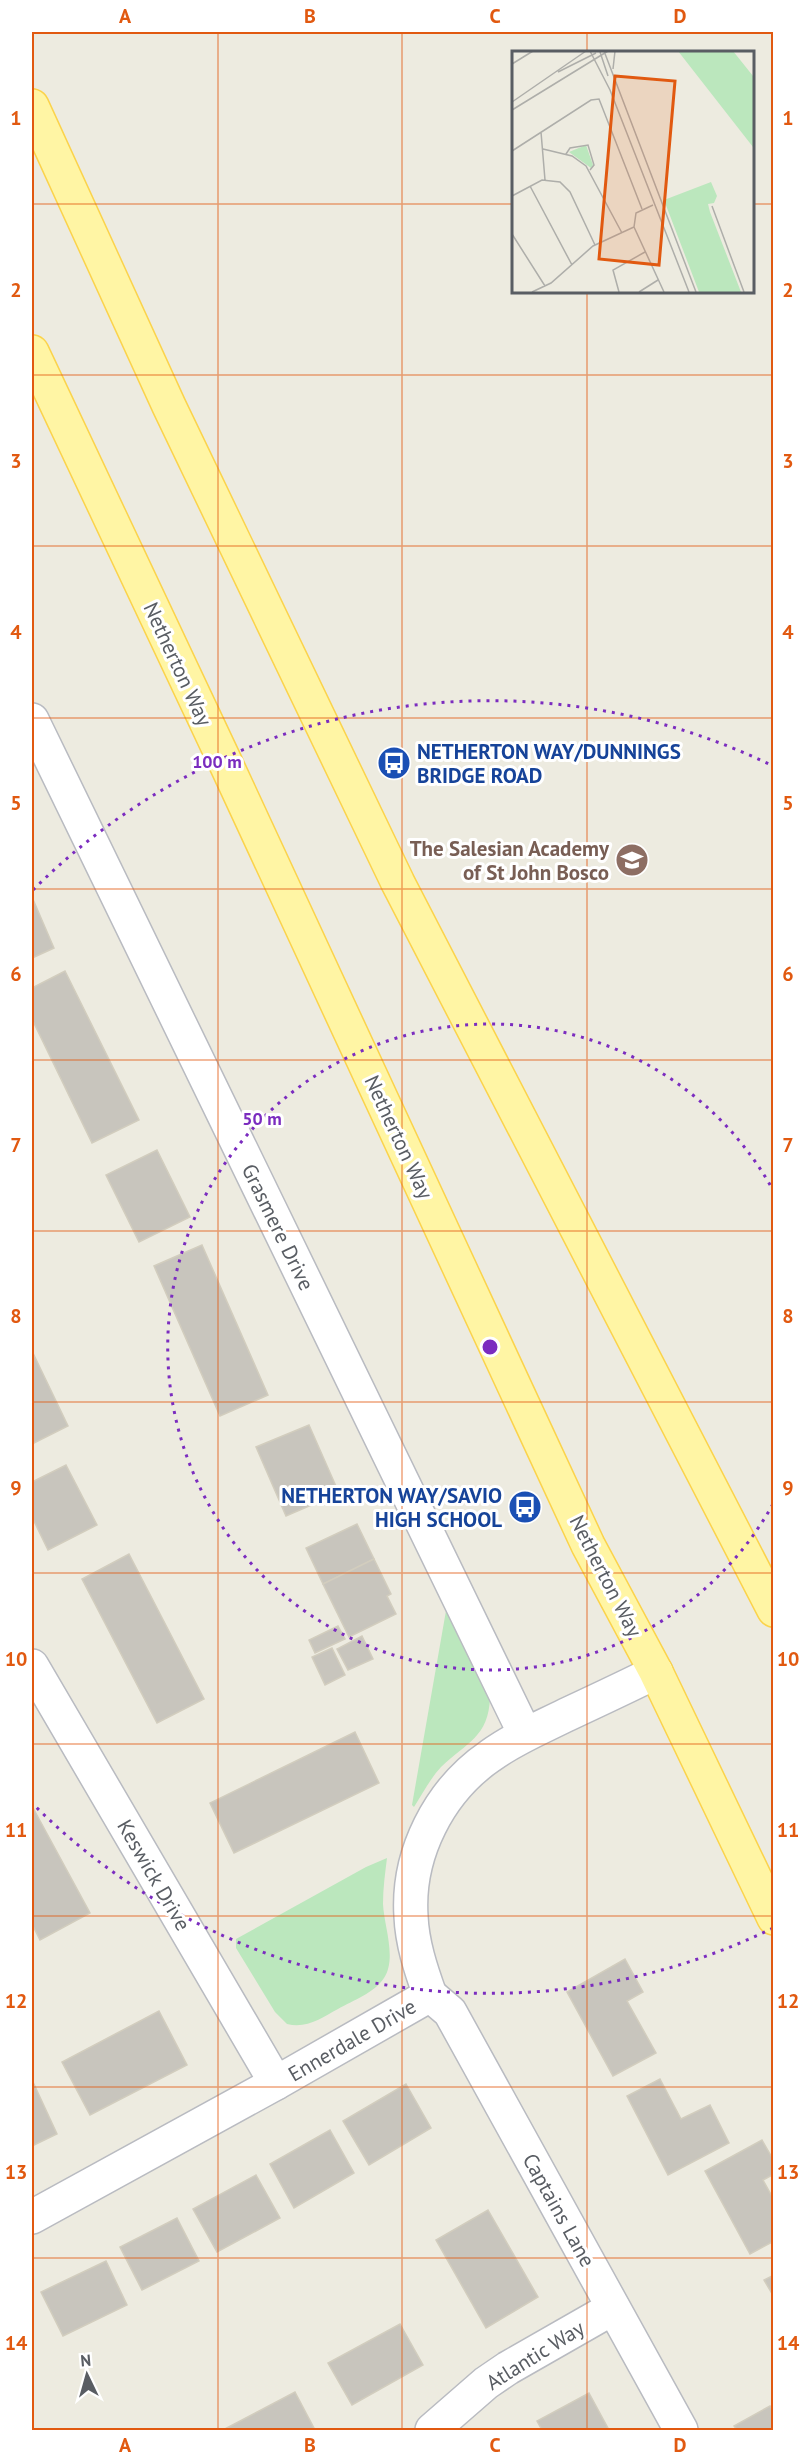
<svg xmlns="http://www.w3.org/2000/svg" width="805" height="2462" viewBox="0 0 805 2462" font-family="'PT Sans',sans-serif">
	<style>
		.green { fill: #bbe7bd }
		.building { fill: #c8c5bd; stroke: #d2cdbe; stroke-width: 1.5 }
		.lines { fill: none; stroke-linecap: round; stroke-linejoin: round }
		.street-casing { stroke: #b9bbc1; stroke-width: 36 }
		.primary-casing { stroke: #fbd34c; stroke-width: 36 }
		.street { stroke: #fff; stroke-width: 33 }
		.primary { stroke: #fff5a4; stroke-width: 33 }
		.grid { fill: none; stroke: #e15910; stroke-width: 1.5; stroke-opacity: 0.55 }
		.ring { fill: none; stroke: #7b2cbf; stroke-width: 3; stroke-dasharray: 3 6 }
		.labels { text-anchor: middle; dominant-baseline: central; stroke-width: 6; stroke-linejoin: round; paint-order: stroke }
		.street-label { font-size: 21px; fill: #595d63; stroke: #fff }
		.transit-label { font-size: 21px; font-weight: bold; fill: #164399; stroke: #fff; text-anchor: start }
		.education-label { font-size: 21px; font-weight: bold; fill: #785e54; stroke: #fff; text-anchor: end }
		.inset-road { fill: none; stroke: #aeaeaa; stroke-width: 1.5 }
		.view { fill: #e15910; fill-opacity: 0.15; stroke: #e15910; stroke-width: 3 }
		.inset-edge { fill: none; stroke: #595d63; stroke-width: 3 }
		.centre { fill: #7b2cbf; stroke: #fff; stroke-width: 3 }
		.ring-label { font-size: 18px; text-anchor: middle; font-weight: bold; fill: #7b2cbf; stroke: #fff; stroke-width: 6; stroke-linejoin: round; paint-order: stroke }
		.neatline { fill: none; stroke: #e15910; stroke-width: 2 }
		.grid-label { font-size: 20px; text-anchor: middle; font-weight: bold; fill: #e15910 }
	</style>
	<rect width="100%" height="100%" fill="#edebe0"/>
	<g class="green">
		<path d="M447,1605l43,92c-1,40 -24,46 -49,70 -11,12 -18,26 -27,40l-2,-2z"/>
		<path d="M387,1858c-2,16 -4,30 -4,46 1,22 14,54 1,74 -10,15 -30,22 -46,31 -17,9 -31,20 -51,15l-12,-12 -39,-64v-9l130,-72z"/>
	</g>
	<g class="building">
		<polygon points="32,897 54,948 32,958"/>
		<polygon points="65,971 139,1120 92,1143 32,1019 32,988"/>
		<polygon points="157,1150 190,1217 139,1242 106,1175"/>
		<polygon points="202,1245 268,1395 220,1416 154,1266"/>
		<polygon points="32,1351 68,1426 32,1444"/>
		<polygon points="309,1425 339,1493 286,1516 256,1447"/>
		<polygon points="66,1465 97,1525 48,1550 32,1517 32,1482"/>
		<polygon points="357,1524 374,1559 323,1584 306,1548"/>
		<polygon points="129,1554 204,1699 157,1723 82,1579"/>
		<polygon points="374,1559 391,1594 387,1596 396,1614 349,1637 323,1584"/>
		<polygon points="338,1626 345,1639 315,1653 309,1640"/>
		<polygon points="362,1636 373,1659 348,1670 337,1649"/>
		<polygon points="332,1648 345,1675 325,1685 312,1657"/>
		<polygon points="355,1732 379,1783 234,1853 210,1803"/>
		<polygon points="32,1806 90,1913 40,1940 32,1924"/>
		<polygon points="625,1959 643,1992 627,2001 656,2053 613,2076 567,1992"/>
		<polygon points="159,2011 187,2065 90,2115 62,2062"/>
		<polygon points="660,2079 681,2119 710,2105 729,2143 668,2175 627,2096"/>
		<polygon points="33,2082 57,2134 32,2146 32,2083"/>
		<polygon points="406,2084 431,2128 369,2165 343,2121"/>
		<polygon points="330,2130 354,2173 294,2208 270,2164"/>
		<polygon points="762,2140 774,2161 774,2174 763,2180 774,2200 774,2241 750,2254 705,2171"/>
		<polygon points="256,2175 280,2218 217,2252 193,2209"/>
		<polygon points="488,2210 538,2297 486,2328 436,2240"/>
		<polygon points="177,2218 199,2261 142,2290 120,2247"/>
		<polygon points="106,2261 127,2305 63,2336 41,2292"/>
		<polygon points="774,2275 774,2297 764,2280"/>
		<polygon points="400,2324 423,2365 352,2405 328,2363"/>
		<polygon points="295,2392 315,2430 223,2430"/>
		<polygon points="589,2393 609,2430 542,2430 537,2421"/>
		<polygon points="770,2406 774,2412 774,2430 737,2430 734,2426"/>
	</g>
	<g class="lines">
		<g class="street-casing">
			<g id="street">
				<polyline points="32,720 525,1734"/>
				<polyline points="32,1666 276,2083"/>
				<polyline points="430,1995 450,2012 681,2430"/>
				<path d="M32,2217l244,-134 154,-88c-9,-25 -18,-52 -19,-79 -4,-62 28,-125 79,-160 23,-17 50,-28 76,-41 30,-14 60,-28 90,-43"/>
				<polyline points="432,2430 486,2383 508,2368 613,2308"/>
			</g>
		</g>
		<g class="primary-casing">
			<g id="primary">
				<polyline points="32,106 169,406 398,883 774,1610"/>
				<polyline points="32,352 227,766 588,1545 656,1672 774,1918"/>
			</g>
		</g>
		<use href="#street" class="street"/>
		<use href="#primary" class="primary"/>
	</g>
	<path class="grid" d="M218,32v2398M402,32v2398M587,32v20M32,204h482M752,204h22M587,291v2139M32,375h742M32,546h742M32,718h742M32,889h742M32,1060h742M32,1231h742M32,1402h742M32,1573h742M32,1744h742M32,1916h742M32,2087h742M32,2258h742"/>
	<g class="ring">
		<path d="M773 1504A323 323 0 1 1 773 1190"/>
		<path d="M773 1928A646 646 0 0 1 33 1804M33 890A646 646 0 0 1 773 766"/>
	</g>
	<defs>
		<g id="bus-disc" transform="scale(1.725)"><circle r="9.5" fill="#1a4fb4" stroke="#fff"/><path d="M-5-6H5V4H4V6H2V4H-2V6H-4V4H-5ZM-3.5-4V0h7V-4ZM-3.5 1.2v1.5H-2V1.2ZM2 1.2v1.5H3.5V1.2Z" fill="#fff"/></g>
		<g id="school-disc" transform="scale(1.725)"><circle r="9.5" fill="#8d6e63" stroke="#fff"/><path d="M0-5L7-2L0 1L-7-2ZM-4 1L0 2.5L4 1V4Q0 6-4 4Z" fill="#fff"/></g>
	</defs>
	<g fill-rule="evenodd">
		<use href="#bus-disc" x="394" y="763"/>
		<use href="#school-disc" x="632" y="860"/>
		<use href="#bus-disc" x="525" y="1507"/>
	</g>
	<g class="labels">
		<g class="street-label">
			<text transform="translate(178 664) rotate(65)">Netherton Way</text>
			<text transform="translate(399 1137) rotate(65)">Netherton Way</text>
			<text transform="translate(278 1227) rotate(64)">Grasmere Drive</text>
			<text transform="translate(606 1576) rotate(63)">Netherton Way</text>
			<text transform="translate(154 1875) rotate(60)">Keswick Drive</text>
			<text transform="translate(352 2040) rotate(-30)">Ennerdale Drive</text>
			<text transform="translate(559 2210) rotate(61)">Captains Lane</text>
			<text transform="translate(535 2355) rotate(-32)">Atlantic Way</text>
		</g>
		<g class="transit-label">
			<text x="417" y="751">NETHERTON WAY/DUNNINGS<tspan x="417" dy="24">BRIDGE ROAD</tspan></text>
			<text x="502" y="1495" text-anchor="end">NETHERTON WAY/SAVIO<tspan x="502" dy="24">HIGH SCHOOL</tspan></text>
		</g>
		<g class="education-label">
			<text x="609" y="848">The Salesian Academy<tspan x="609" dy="24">of St John Bosco</tspan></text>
		</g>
	</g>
	<g transform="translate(512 51)">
		<rect width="242" height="242" fill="#edebe0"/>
		<path d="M166,0h55l20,25v71zM74,94l7,20 -2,3 -22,-16zM199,131l6,14 -3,7 -6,1 2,8 31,80h-42l-35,-92z" fill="#bbe7bd"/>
		<path class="inset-road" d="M78,0l20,39 79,202M92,0l92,241M88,1l8,24M0,13l21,-13M101,18l2,-18M46,21l38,-19M0,51l74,-51M0,59l96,-59M29,81l4,48M31,98l29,7 14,10 36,67M0,100l79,-51 8,-1 43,110M54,103l4,-6 18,-3 6,20 -4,5M18,135l42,79M0,145l30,-16 18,2 10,10 25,53M200,155l32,86M122,176l30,65M0,183l33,52M20,241l19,-9 42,-37 41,-19 2,-14 17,-8M107,241l-6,-22 32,-18M127,241l19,-12"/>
		<path class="view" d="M103,25l60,5 -16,184 -60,-6z"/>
		<rect width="242" height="242" class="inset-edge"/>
	</g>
	<circle cx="490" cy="1347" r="9" class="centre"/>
	<g class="ring-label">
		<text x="217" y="768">100 m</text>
		<text x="262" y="1125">50 m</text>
	</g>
	<rect width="805" height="2462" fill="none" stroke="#ffffff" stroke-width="66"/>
	<g transform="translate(87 2375) rotate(355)" stroke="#ffffff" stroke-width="4.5" paint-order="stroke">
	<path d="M0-4.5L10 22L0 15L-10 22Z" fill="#595d63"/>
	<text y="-9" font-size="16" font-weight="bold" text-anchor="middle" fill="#595d63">N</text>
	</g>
	<rect x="33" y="33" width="739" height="2396" class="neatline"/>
	<g class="grid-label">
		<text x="125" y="23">A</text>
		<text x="310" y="23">B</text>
		<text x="495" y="23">C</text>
		<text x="680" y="23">D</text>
		<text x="16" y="125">1</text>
		<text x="788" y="125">1</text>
		<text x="16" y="297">2</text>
		<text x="788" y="297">2</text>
		<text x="16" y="468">3</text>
		<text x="788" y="468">3</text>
		<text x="16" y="639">4</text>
		<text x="788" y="639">4</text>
		<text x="16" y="810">5</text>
		<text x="788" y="810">5</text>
		<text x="16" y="981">6</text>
		<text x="788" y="981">6</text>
		<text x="16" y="1152">7</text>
		<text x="788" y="1152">7</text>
		<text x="16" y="1323">8</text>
		<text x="788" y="1323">8</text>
		<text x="16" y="1495">9</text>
		<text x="788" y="1495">9</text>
		<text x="16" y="1666">10</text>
		<text x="788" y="1666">10</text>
		<text x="16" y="1837">11</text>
		<text x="788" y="1837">11</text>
		<text x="16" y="2008">12</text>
		<text x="788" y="2008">12</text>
		<text x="16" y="2179">13</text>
		<text x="788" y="2179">13</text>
		<text x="16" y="2350">14</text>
		<text x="788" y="2350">14</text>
		<text x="125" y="2452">A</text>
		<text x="310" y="2452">B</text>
		<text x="495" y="2452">C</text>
		<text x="680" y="2452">D</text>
	</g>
</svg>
